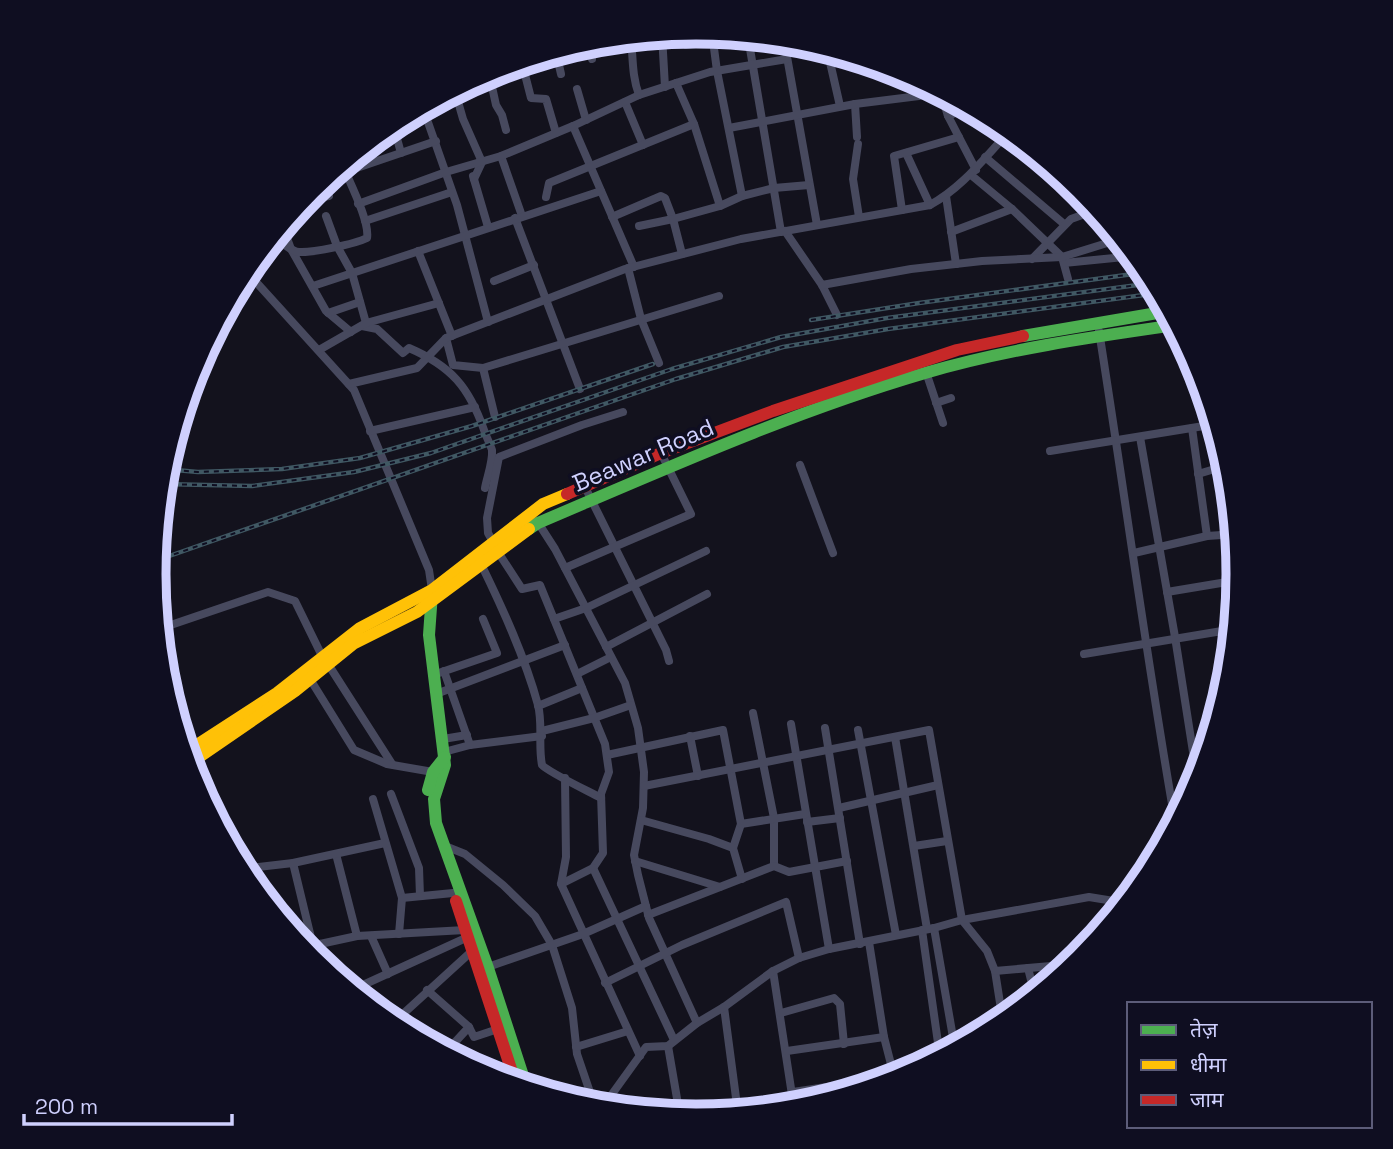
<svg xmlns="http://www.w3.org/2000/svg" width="1393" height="1149" viewBox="0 0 1393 1149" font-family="'Space Grotesk','Noto Sans Devanagari',sans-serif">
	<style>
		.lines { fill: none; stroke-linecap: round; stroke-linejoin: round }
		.street { stroke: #47495e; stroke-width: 8 }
		.fast { stroke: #4caf50; stroke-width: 12 }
		.slow { stroke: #ffc107; stroke-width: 12 }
		.jam { stroke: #c62828; stroke-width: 12 }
		.rail-casing { stroke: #405863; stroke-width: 4.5 }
		.rail { stroke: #0f0e21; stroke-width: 2; stroke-dasharray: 5; stroke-linecap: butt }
		.labels { text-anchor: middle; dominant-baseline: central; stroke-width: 7; stroke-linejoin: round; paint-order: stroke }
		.street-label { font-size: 24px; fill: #cfd0fe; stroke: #0f0e21 }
		.rim { fill: none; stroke: #cfd0fe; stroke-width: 9 }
	</style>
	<rect width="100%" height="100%" fill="#13121d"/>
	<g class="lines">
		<g class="street">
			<polyline points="712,33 717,71 742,196"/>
			<polyline points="662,35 665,87"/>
			<polyline points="748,37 781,232"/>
			<path d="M631,38c2,20 1,39 8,57"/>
			<polyline points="784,40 817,225"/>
			<polyline points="589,42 592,59"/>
			<polyline points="686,45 713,41"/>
			<polyline points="827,49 840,106"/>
			<polyline points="556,52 561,74"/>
			<polyline points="522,63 531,98 546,99 556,133"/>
			<polyline points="489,73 496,105 502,115 506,130"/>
			<polyline points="676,83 694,124 720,206"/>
			<polyline points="577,89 586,120"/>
			<polyline points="455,91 463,119 482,162 474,179"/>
			<polyline points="941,93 948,116 976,170"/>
			<polyline points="625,102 643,145"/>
			<polyline points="855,104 857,137"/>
			<polyline points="423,108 457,205 488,322"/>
			<polyline points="948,116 969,107"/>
			<polyline points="393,124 401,153"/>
			<polyline points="573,126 634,267"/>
			<polyline points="729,128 855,104 919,96 935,89"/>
			<polyline points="858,144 853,179 859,217"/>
			<polyline points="906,153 930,205"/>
			<polyline points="501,156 522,216"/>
			<polyline points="985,157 1064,224"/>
			<polyline points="345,172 436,141"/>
			<polyline points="971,175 1012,209 1062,257 1068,279"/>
			<polyline points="473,176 488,227"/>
			<polyline points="946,196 956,264"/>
			<polyline points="546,197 549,183 694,124"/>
			<polyline points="305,200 329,196"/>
			<polyline points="358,204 446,172 501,156 573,126 639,95 710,72 787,59"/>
			<polyline points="902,210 894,156 959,137"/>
			<polyline points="326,216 337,246 352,273 366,323"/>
			<polyline points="612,217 661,196 665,198 673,219 639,226"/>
			<polyline points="515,218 580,389"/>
			<polyline points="365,221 452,192"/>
			<polyline points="283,227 291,249 326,311 351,332"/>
			<polyline points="785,231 822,285 837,315"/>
			<polyline points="951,232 1012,209"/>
			<path d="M275,236c6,6 15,15 24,16 13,1 56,-8 68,-14 3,-16 -17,-55 -24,-72"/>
			<polyline points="418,251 452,336"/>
			<polyline points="682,254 673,219 720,206 742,196 774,188 809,185"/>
			<polyline points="1133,254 1138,272"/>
			<polyline points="1032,259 1071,219 1096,210"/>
			<polyline points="1064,263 1134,256"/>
			<polyline points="628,268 641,319 659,363"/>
			<polyline points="246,271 354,390 429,570 432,590"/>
			<polyline points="249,274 283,244"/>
			<polyline points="494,281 534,265"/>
			<polyline points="822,285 911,269 982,261 1062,257 1120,239"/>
			<polyline points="313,286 601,191"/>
			<polyline points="328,313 360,302"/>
			<path d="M362,326l15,3 26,24 6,-5c42,18 60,39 75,82 2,6 6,14 8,20 1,12 -5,27 -7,38"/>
			<path d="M1099,331c25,158 46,316 73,473"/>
			<polyline points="446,338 453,365 483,368 495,417"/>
			<polyline points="319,350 366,323 439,303"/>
			<polyline points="483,368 719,296"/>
			<polyline points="926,372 943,423"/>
			<path d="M349,384l68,-16 29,-30 179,-69 116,-30 189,-34c33,-18 54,-47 79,-73"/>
			<polyline points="936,403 951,398"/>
			<polyline points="1192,428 1207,536"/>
			<polyline points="370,431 475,407"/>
			<polyline points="1140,437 1175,637 1196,771"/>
			<polyline points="1050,451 1216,424"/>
			<polyline points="800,465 833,553"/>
			<polyline points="1198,474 1228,465"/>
			<polyline points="585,487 666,650 669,661"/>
			<polyline points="537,521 555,549 625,683 638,728 644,772 643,808 634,855 638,875 649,918 697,1023"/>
			<polyline points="493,542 488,533 487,518 499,457 582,425 623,412"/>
			<polyline points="498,552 522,589 540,585 605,744 609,772 601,794 603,853 593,868 561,884"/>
			<polyline points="1134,553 1207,536 1236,534"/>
			<path d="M481,564c22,45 44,93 57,141 5,20 0,40 4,60 6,7 48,27 59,33"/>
			<polyline points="565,568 691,514 661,453"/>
			<polyline points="1167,592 1239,580"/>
			<polyline points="554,619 586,608 706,551"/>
			<polyline points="159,629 268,592 295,601 322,656"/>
			<polyline points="606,647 707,594"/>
			<polyline points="1084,654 1234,629"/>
			<polyline points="328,664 392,764"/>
			<polyline points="444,671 470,745"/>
			<polyline points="577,674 611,657"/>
			<polyline points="433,675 497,653 483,619"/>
			<polyline points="310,679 354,750 387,764 433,772"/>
			<polyline points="436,694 565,645"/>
			<polyline points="538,706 582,688"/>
			<polyline points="753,713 774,818 774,866"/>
			<polyline points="791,724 829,949"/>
			<polyline points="825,728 860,944"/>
			<polyline points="858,730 896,935"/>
			<polyline points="542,731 594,718 631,705"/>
			<polyline points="690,736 698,776"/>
			<polyline points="895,737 927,929"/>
			<polyline points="443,739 467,735"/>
			<polyline points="444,752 470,745 542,736"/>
			<polyline points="607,755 723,730 741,824 733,848 742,879"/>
			<polyline points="565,778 566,857 561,884 640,1056"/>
			<polyline points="644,786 929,730 962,920 987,951 995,971 1003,1022"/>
			<polyline points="391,794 419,868 420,896"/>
			<polyline points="373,799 402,898 399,934"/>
			<polyline points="839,808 938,785"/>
			<polyline points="641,820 709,839 733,848"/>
			<polyline points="807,822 840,818"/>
			<polyline points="741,824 805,814"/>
			<polyline points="445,846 465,854 503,885 535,916 552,945 572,1008 577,1054 595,1107"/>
			<polyline points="914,846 947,841"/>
			<polyline points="336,854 357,936"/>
			<polyline points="635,861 720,887"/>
			<polyline points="293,863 314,950"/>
			<polyline points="593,868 674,1040"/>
			<polyline points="241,869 293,863 385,843"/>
			<polyline points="402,898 453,893"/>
			<polyline points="648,915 774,866 789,872 847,861"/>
			<polyline points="934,928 955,1049"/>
			<polyline points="922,930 940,1057"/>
			<polyline points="371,936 388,974"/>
			<polyline points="869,942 884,1037 894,1076"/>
			<polyline points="320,944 336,978"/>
			<polyline points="311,956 320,944 357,936 465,930"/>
			<polyline points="485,968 583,934 646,906"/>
			<polyline points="1028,968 1035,996"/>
			<polyline points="773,971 794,1108"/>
			<polyline points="995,971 1074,964"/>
			<polyline points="605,983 682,945 786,902 799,958"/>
			<polyline points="352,990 468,937"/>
			<polyline points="427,990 469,1027 445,1053"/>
			<polyline points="724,1007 738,1113"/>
			<polyline points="1002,1010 1021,1007"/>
			<polyline points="781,1013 834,998 840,1004 844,1044"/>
			<polyline points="392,1024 472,951"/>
			<polyline points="469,1027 474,1037 498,1029"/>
			<polyline points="668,1046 680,1116"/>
			<polyline points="576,1047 628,1031"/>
			<polyline points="787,1051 884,1037"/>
			<polyline points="793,1092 906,1075"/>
			<polyline points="602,1108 646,1047 668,1046 697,1023 724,1007 773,971 799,958 829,949 934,928 962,920 1089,897 1126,903"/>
			<polyline points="669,1115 737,1106"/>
		</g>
		<g class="fast">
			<polyline points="1023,336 1169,311"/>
			<path d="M529,529l9,-6c127,-54 254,-111 387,-150 82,-24 167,-36 251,-48"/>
			<polyline points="432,593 429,635 445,765 434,799 436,823 488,968 527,1088"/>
			<polyline points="428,790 433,772 445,757"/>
		</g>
		<g class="slow">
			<polyline points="186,752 277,693 360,628 432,590 543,504 567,494"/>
			<polyline points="189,764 295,691 353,644 417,612 529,529"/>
		</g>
		<g class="jam">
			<polyline points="567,494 661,453 773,411 957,350 1023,336"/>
			<polyline points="456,901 516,1084"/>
		</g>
		<g class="rail-casing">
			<g id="rail">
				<polyline points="811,320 919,303 1148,272"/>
				<polyline points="164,469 198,472 282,469 360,458 472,426 653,364"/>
				<polyline points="162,484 252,486 354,472 431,453 672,369 781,337 887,318 1153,283"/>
				<polyline points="155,561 676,379 783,347 888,329 1159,293"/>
			</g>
		</g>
		<use href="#rail" class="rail"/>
	</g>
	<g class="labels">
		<g class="street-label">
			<text transform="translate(643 455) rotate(-23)">Beawar Road</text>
		</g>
	</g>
	<path d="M0 0H1393V1149H0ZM166 574a530 530 0 1 1 1060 0a530 530 0 1 1-1060 0Z" fill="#0f0e21" fill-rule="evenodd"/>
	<path class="rim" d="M166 574a530 530 0 1 1 1060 0a530 530 0 1 1-1060 0Z"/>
	<rect x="1127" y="1002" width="245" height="126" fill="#0f0e21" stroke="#5c5c79" stroke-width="2"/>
	<rect x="1141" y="1025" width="35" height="10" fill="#4caf50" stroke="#5c5c79" stroke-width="2"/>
	<text x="1190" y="1037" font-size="21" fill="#cfd0fe">तेज़</text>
	<rect x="1141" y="1060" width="35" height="10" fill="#ffc107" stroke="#5c5c79" stroke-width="2"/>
	<text x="1190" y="1072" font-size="21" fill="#cfd0fe">धीमा</text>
	<rect x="1141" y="1095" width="35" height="10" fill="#c62828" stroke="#5c5c79" stroke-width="2"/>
	<text x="1190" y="1107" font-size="21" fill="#cfd0fe">जाम</text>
	<path d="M24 1114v10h208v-10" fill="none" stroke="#cfd0fe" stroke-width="3.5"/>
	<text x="35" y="1114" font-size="21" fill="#cfd0fe" stroke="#0f0e21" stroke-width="5" paint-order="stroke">200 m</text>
</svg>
